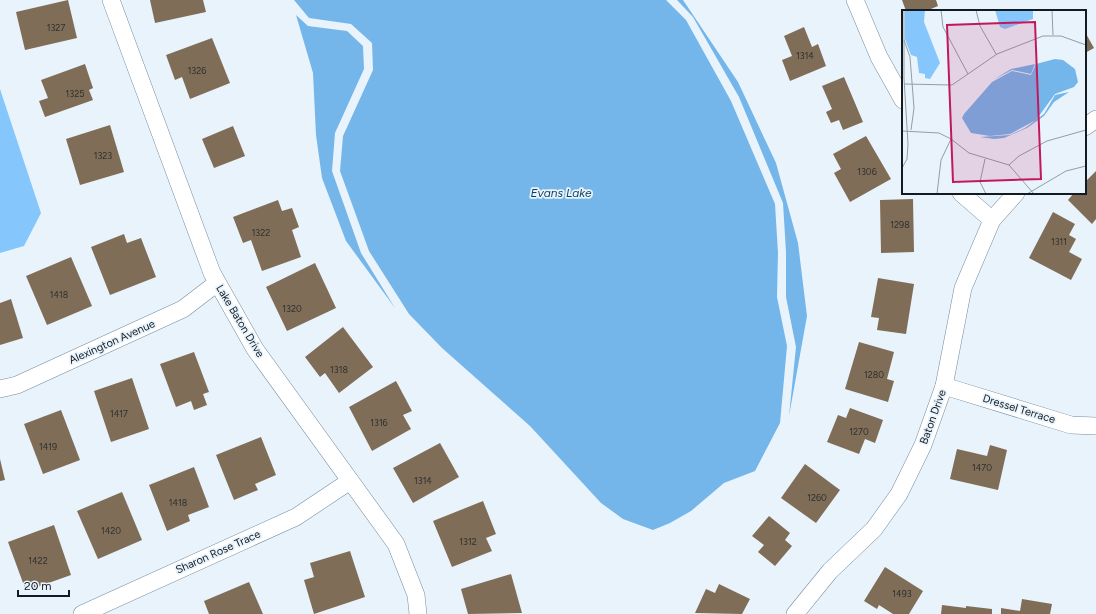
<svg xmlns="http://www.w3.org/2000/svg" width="1096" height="614" viewBox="0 0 1096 614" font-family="Figtree,sans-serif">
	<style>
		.forest { fill: #85c7fc }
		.water { fill: #74b6ea }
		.building { fill: #7f6d57 }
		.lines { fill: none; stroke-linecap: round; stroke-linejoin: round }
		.minor-casing { stroke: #758c9f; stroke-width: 18 }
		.minor { stroke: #fff; stroke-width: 17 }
		.labels { text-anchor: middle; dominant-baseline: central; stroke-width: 3.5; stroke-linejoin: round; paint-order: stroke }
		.number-label { font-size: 9px; fill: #2d302f }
		.street-label { font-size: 11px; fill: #121b22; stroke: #e9f3fc }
		.water-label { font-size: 12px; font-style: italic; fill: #083d5f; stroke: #e9f3fc }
		.inset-road { fill: none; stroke: #939da5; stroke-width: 1 }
		.view { fill: #c2185b; fill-opacity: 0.15; stroke: #c2185b; stroke-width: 2 }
		.inset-edge { fill: none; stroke: #121b22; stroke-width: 2 }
	</style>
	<rect width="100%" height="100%" fill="#e9f3fc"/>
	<polygon class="forest" points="0,89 41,213 24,246 0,253"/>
	<g class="water">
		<polygon points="294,0 666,0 686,20 731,101 775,204 778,253 777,297 787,346 780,423 755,471 724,483 691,511 670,523 653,530 623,519 601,503 530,426 442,348 409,314 369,251 340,171 343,136 373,70 372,43 351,24 309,18"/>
		<polygon points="677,0 683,0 738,82 776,163 798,243 807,316 789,416 796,347 786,297 786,252 783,203 739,97 693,17"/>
		<polygon points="296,15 308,26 347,31 363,46 364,69 335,133 332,171 361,253 395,308 346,241 322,178 316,135 313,73"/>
	</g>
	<g class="building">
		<polygon points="68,0 77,38 25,50 16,12"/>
		<polygon points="150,0 203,0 206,12 155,23"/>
		<polygon points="902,0 936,0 938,6 926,11 906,11"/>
		<polygon points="804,27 812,47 818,44 826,66 790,81 782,60 792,56 784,36"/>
		<polygon points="1085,32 1094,48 1085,53"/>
		<polygon points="212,38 230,83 190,99 182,77 175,80 166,55"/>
		<polygon points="85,64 93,88 89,90 93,100 45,117 39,101 48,98 41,80"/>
		<polygon points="844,77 863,122 843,130 839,120 831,123 826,112 832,109 822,86"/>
		<polygon points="110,125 124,172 80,185 66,139"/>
		<polygon points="233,126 245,156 214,168 202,139"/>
		<polygon points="866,136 891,179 850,202 834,173 841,169 833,154"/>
		<polygon points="1096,171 1096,219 1092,224 1068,200 1074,193 1085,193 1085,182"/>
		<polygon points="913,199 914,252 881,253 880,200"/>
		<polygon points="278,200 282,211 292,208 299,227 292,230 301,257 262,271 251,240 243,243 233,217"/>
		<polygon points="1053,212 1075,224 1069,235 1076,239 1069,252 1082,259 1071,280 1029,258"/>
		<polygon points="124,234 127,243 141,238 156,277 110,295 91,247"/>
		<polygon points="71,257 92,306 47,325 26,276"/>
		<polygon points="315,263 336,308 287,331 266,287"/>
		<polygon points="878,278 914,284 906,334 877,330 879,318 871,317"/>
		<polygon points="11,299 23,338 0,345 0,303"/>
		<polygon points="343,327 373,367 339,393 325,373 320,377 305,357"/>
		<polygon points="859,342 894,352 887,379 894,381 888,402 845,389"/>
		<polygon points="194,352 209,392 203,394 207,405 194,410 191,401 176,407 160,364"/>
		<polygon points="132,378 149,429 111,442 94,391"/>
		<polygon points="396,381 412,411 403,415 411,429 372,451 349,407"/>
		<polygon points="850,408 883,420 875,443 865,439 859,454 827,442 838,415 846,418"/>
		<polygon points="61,410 80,460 43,474 24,424"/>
		<polygon points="261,437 276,475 255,484 258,490 234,500 216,455"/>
		<polygon points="440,443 459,477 413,503 393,468"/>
		<polygon points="990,445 1007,450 998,490 950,479 957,449 987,456"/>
		<polygon points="0,459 5,480 0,481"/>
		<polygon points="805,464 840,490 816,523 781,498"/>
		<polygon points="194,467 209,507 188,515 190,521 167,531 149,485"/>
		<polygon points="122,492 142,540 98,559 77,511"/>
		<polygon points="483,501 496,534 486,538 492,551 452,567 433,521"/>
		<polygon points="769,516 790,533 785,540 792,546 775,566 758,552 764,545 752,536"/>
		<polygon points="54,525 71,575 26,591 8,542"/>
		<polygon points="350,551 365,597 314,614 304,580 314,577 310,563"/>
		<polygon points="885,567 923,591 909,614 893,614 879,605 877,609 864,601"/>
		<polygon points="511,574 522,613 468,614 461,589"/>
		<polygon points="249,582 263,614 209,614 204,601"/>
		<polygon points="719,584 750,599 742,614 695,613 706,589 715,593"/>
		<polygon points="1022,599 1052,604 1050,614 1001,614 1001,608 1020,611"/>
		<polygon points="942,605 966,608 966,606 992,609 992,614 941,614"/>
	</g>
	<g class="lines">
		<g class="minor-casing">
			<g id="minor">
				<polyline points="111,0 212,273 255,349 396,544 416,595 418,614"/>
				<polyline points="855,0 879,57 903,100"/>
				<polyline points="1085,127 1096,119"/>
				<polyline points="961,193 992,220"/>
				<polyline points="944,386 1071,425 1096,426"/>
				<polyline points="0,389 17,385 183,309 217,283"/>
				<polyline points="82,614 296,517 350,481"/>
				<polyline points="795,614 830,571 874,529 899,494 923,445 944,386 963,288 992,220 1016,193"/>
			</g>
		</g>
		<use href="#minor" class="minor"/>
	</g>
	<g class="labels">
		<g class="number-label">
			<text x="56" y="27">1327</text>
			<text x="805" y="55">1314</text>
			<text x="197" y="70">1326</text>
			<text x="75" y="93">1325</text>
			<text x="103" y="155">1323</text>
			<text x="867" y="171">1306</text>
			<text x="900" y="224">1298</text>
			<text x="261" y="232">1322</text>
			<text x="1059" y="241">1311</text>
			<text x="59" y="294">1418</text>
			<text x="292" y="308">1320</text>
			<text x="339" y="369">1318</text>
			<text x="874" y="374">1280</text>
			<text x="119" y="413">1417</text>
			<text x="379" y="422">1316</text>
			<text x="859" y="431">1270</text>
			<text x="48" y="446">1419</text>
			<text x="982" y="467">1470</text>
			<text x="423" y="480">1314</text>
			<text x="817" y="497">1260</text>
			<text x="178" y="502">1418</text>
			<text x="111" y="530">1420</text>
			<text x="468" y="541">1312</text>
			<text x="38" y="560">1422</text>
			<text x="902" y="593">1493</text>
		</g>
		<g class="street-label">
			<text transform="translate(240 321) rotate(59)">Lake Baton Drive</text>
			<text transform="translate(112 342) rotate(-24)">Alexington Avenue</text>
			<text transform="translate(1019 409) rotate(17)">Dressel Terrace</text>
			<text transform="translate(933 417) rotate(-70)">Baton Drive</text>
			<text transform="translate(218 552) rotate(-24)">Sharon Rose Trace</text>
		</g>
		<g class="water-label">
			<text x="561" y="193">Evans Lake</text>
		</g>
	</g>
	<g transform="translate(902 10)">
		<rect width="184" height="184" fill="#e9f3fc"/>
		<path d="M3,0h20l-1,12 16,41 -10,16 -5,-1v-4l-6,-1 -2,-16 -6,-2 -6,-16zM93,0h38v9l-28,10 -5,-2z" fill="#85c7fc"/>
		<path d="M153,49l8,1 12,9 3,13 -4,5 -19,7 -19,26 -26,14 -20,2 -19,-3 -9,-15 2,-4 28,-32 20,-11 19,4 5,-11zM133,54l-4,10 -19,-4 -19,10 18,-11zM167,82l-15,10 -10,14 -17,12 -23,10 -10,1 -14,-2 30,-2 15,-7 19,-14 11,-19z" fill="#74b6ea"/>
		<path class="inset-road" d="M39,0l2,17 25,47M74,0l4,16 16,28M150,0l1,25M2,30l6,17 4,51 -3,22M3,74l47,1 45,-31 46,-18h18l25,9M0,121l37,2 12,6 18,14 40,12 25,29M83,149l-5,23 6,12M107,155l10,-9 28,-15 39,-11M0,158l5,-9 1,-15 -4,-66v-68M35,184l4,-34 10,-21M125,184l39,-23 20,-5"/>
		<path class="view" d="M133,12l6,157 -88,3 -6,-157z"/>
		<rect width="184" height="184" class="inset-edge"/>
	</g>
	<path d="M18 590v6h51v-6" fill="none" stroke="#121b22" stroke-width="2"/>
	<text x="24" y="590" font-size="12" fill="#121b22" stroke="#e9f3fc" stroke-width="3" paint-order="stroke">20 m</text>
</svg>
